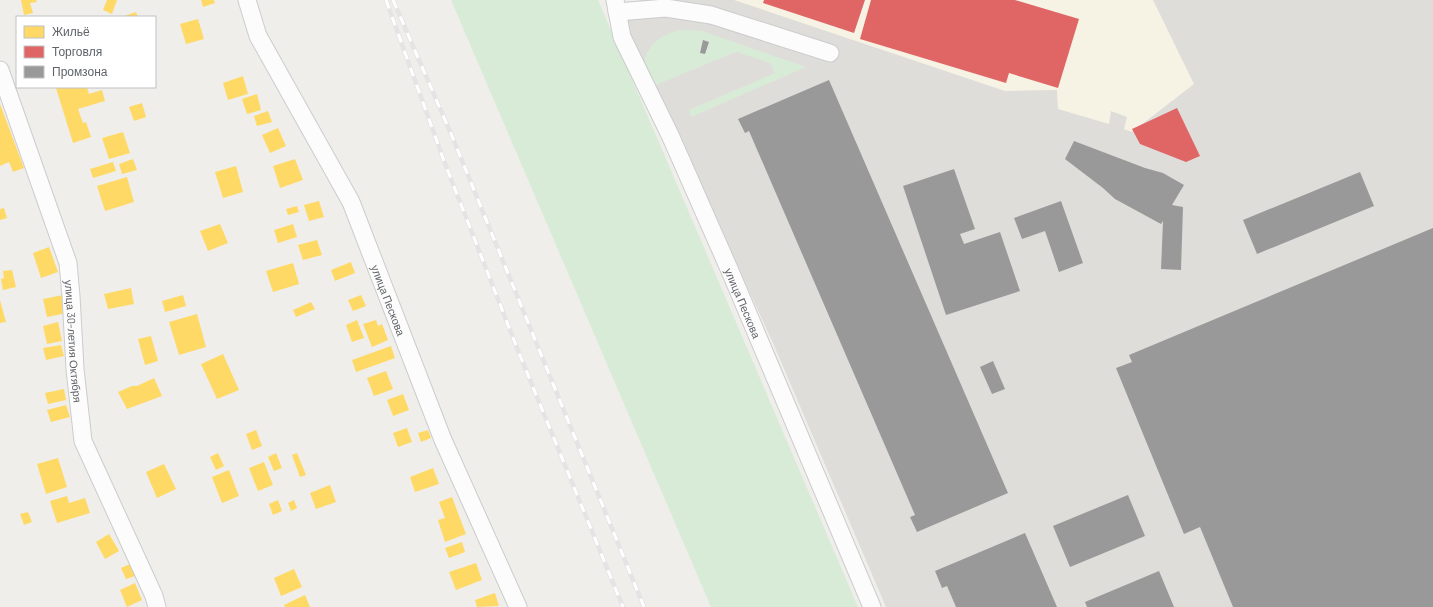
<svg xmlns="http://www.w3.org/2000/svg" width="1433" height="607" viewBox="0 0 1433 607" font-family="Barlow,sans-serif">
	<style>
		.commercial { fill: #f7f3e4 }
		.industrial { fill: #dfddda }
		.green { fill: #d8ebd6 }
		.homes { fill: #ffd966 }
		.shops { fill: #e06666 }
		.industry { fill: #999 }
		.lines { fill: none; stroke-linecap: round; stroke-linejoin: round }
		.minor-casing { stroke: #cbcccc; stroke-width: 19 }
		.minor { stroke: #fdfcfc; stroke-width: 17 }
		.rail-casing { stroke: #e4e4e4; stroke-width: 4.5 }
		.rail { stroke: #fff; stroke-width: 3; stroke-dasharray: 9; stroke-linecap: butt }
		.labels { text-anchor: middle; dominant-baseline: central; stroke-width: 4; stroke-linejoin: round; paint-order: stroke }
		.street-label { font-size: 11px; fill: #5f6368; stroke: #fff }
	</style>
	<rect width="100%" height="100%" fill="#efeeea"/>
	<polygon class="commercial" points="734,0 1153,0 1194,84 1132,132 1124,130 1112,111 1109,124 1058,109 1056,90 1005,91"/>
	<polygon class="industrial" points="639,0 734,0 1005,91 1057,90 1058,109 1109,124 1111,111 1127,117 1124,129 1132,132 1194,84 1153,0 1433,0 1433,607 886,607 773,343 626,24"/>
	<g class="green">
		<polygon points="451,0 598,0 858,607 711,607"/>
		<path d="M688,30l14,1 104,36 -115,50 -2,-7 86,-37 -5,-10 -34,-11 -80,33 -7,-2c-13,-24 2,-44 26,-52 4,-1 9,-1 13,-1z"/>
	</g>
	<g class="homes">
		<polygon points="21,0 36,0 37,2 30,3 33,13 24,15"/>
		<polygon points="107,0 117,0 112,14 103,10"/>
		<polygon points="201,0 214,0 215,3 203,7"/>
		<polygon points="136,12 138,17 121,17"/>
		<polygon points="198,19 204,39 186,44 180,24"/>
		<polygon points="243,76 248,94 228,100 223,83"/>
		<polygon points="61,87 87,87 89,94 102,90 105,101 78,109 83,123 86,122 91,137 73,143 56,88"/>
		<polygon points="257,94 261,110 247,114 242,99"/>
		<polygon points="142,103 146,117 134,121 129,107"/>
		<polygon points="0,104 24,168 13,172 9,162 0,166"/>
		<polygon points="268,111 272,122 257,126 254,116"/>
		<polygon points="278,128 286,146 270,153 262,135"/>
		<polygon points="123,132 130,153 109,159 102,138"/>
		<polygon points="133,159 137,170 122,174 119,164"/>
		<polygon points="295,159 303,180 280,188 273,166"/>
		<polygon points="113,162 116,171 93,178 90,169"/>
		<polygon points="236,166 243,192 223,198 215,172"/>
		<polygon points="127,177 134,202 105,211 97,186"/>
		<polygon points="319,201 324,217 309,221 304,205"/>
		<polygon points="297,206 299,212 288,215 286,209"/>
		<polygon points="4,208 7,218 0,220 0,209"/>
		<polygon points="220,224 228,243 208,251 200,231"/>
		<polygon points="293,224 297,237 278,243 274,230"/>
		<polygon points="317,240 322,255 303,260 298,245"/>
		<polygon points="49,247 58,272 41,278 33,253"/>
		<polygon points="351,262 355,273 335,281 331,270"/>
		<polygon points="293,263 299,284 273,292 266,271"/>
		<polygon points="12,270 16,287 3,290 1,279 4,278 3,271"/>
		<polygon points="131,288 134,304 108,309 104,294"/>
		<polygon points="63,295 67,313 47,317 43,299"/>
		<polygon points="183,295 186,306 165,312 162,301"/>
		<polygon points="361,295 366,306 353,311 348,300"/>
		<polygon points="0,300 6,322 0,323"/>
		<polygon points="311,302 315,309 296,317 293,310"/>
		<polygon points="197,314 206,347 179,355 169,322"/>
		<polygon points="357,320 364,338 352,342 346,325"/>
		<polygon points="376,320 378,326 382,324 388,340 372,347 363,324"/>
		<polygon points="58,322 62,341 47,344 43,326"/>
		<polygon points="151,336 158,361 145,365 138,339"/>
		<polygon points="61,345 64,356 46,360 43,348"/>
		<polygon points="391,346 395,358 356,372 352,360"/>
		<polygon points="223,354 239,390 217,399 201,364"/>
		<polygon points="386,371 393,389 374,396 367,378"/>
		<polygon points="154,378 162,396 127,409 118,392 132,386 137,386"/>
		<polygon points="64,389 66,400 48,404 45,393"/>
		<polygon points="403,394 409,410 393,416 387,400"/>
		<polygon points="66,405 70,417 51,422 47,410"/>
		<polygon points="407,428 412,442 398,447 393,433"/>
		<polygon points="256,430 262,446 252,450 246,434"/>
		<polygon points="428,430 431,438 421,442 418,433"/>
		<polygon points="218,453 224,466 216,470 210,457"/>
		<polygon points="276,453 282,468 274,471 268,457"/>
		<polygon points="297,453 306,475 300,477 292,455"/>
		<polygon points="58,458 67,487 46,494 37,464"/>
		<polygon points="264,462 273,485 258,491 249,468"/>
		<polygon points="164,464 176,489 157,498 146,472"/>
		<polygon points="433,468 439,484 415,492 410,477"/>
		<polygon points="229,470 239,496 222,503 212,477"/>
		<polygon points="330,485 336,502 316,509 310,493"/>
		<polygon points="67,496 69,503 85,498 90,513 57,523 50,501"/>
		<polygon points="452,497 466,534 445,542 438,520 445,518 439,502"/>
		<polygon points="278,500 282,511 273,515 269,504"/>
		<polygon points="294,500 297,508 291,511 288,503"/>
		<polygon points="28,512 32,522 24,525 20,514"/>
		<polygon points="109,534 119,551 105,559 96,542"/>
		<polygon points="462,542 465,552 449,558 445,548"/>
		<polygon points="476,563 482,580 456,590 449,572"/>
		<polygon points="130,564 135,576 126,579 121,568"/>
		<polygon points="294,569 302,587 281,596 274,578"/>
		<polygon points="135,583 142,600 127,607 120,590"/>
		<polygon points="495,593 499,606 477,607 475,600"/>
		<polygon points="305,595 310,607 285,607 284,605"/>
	</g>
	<g class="shops">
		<polygon points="764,0 865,0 854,33 763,3"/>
		<polygon points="871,0 1015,0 1079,19 1058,88 1009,73 1006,83 860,39"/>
		<polygon points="1177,108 1200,156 1186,162 1140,144 1132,129"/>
	</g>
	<g class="industry">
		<polygon points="703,40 709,42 705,54 700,53"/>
		<polygon points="829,80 1008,493 917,532 910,517 915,515 749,131 745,133 738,119"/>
		<polygon points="1074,141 1145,168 1163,173 1184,185 1172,205 1183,207 1181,270 1161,269 1163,221 1161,224 1115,199 1103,188 1065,159"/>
		<polygon points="954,169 975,229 960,234 964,244 1000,232 1020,291 946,315 903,186"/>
		<polygon points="1360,172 1374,206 1257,254 1243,220"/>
		<polygon points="1061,201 1083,263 1059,272 1045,231 1022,239 1014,218"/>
		<polygon points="1433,228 1433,607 1233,607 1200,527 1184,534 1116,368 1132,362 1129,355"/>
		<polygon points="993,361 1005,389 992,394 980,367"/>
		<polygon points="1128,495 1145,536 1070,567 1053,526"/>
		<polygon points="1025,533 1057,607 956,607 947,586 942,588 935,571"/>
		<polygon points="1159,571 1174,607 1087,607 1085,602"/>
	</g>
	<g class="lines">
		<g class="minor-casing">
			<g id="minor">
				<path id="s1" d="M247,0l11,36 93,166 92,238 75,167"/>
				<path id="s2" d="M615,0l7,37 48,98 60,136 142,336"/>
				<polyline points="617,12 666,8 711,15 830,53"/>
				<path id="s3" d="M0,70l68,193 3,33 4,73 8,72 71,155 3,11"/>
			</g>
		</g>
		<use href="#minor" class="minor"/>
		<g class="rail-casing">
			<g id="rail">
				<polyline points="386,0 444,161 519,353 623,607"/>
				<polyline points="393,0 452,136 644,607"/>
			</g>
		</g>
		<use href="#rail" class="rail"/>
	</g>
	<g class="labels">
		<g class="street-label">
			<text stroke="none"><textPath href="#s1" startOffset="333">улица Пескова</textPath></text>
			<text stroke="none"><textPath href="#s2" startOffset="330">улица Пескова</textPath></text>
			<text stroke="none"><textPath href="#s3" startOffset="283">улица 30-летия Октября</textPath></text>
		</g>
	</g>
	<rect x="16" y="16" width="140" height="72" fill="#ffffff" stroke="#bfc1c3"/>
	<rect x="24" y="26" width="20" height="12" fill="#ffd966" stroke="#bfc1c3"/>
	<text x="52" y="36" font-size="12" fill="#5f6368">Жильё</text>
	<rect x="24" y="46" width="20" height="12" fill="#e06666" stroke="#bfc1c3"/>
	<text x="52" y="56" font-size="12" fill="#5f6368">Торговля</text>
	<rect x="24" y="66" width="20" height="12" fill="#999999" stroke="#bfc1c3"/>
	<text x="52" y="76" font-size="12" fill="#5f6368">Промзона</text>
</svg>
